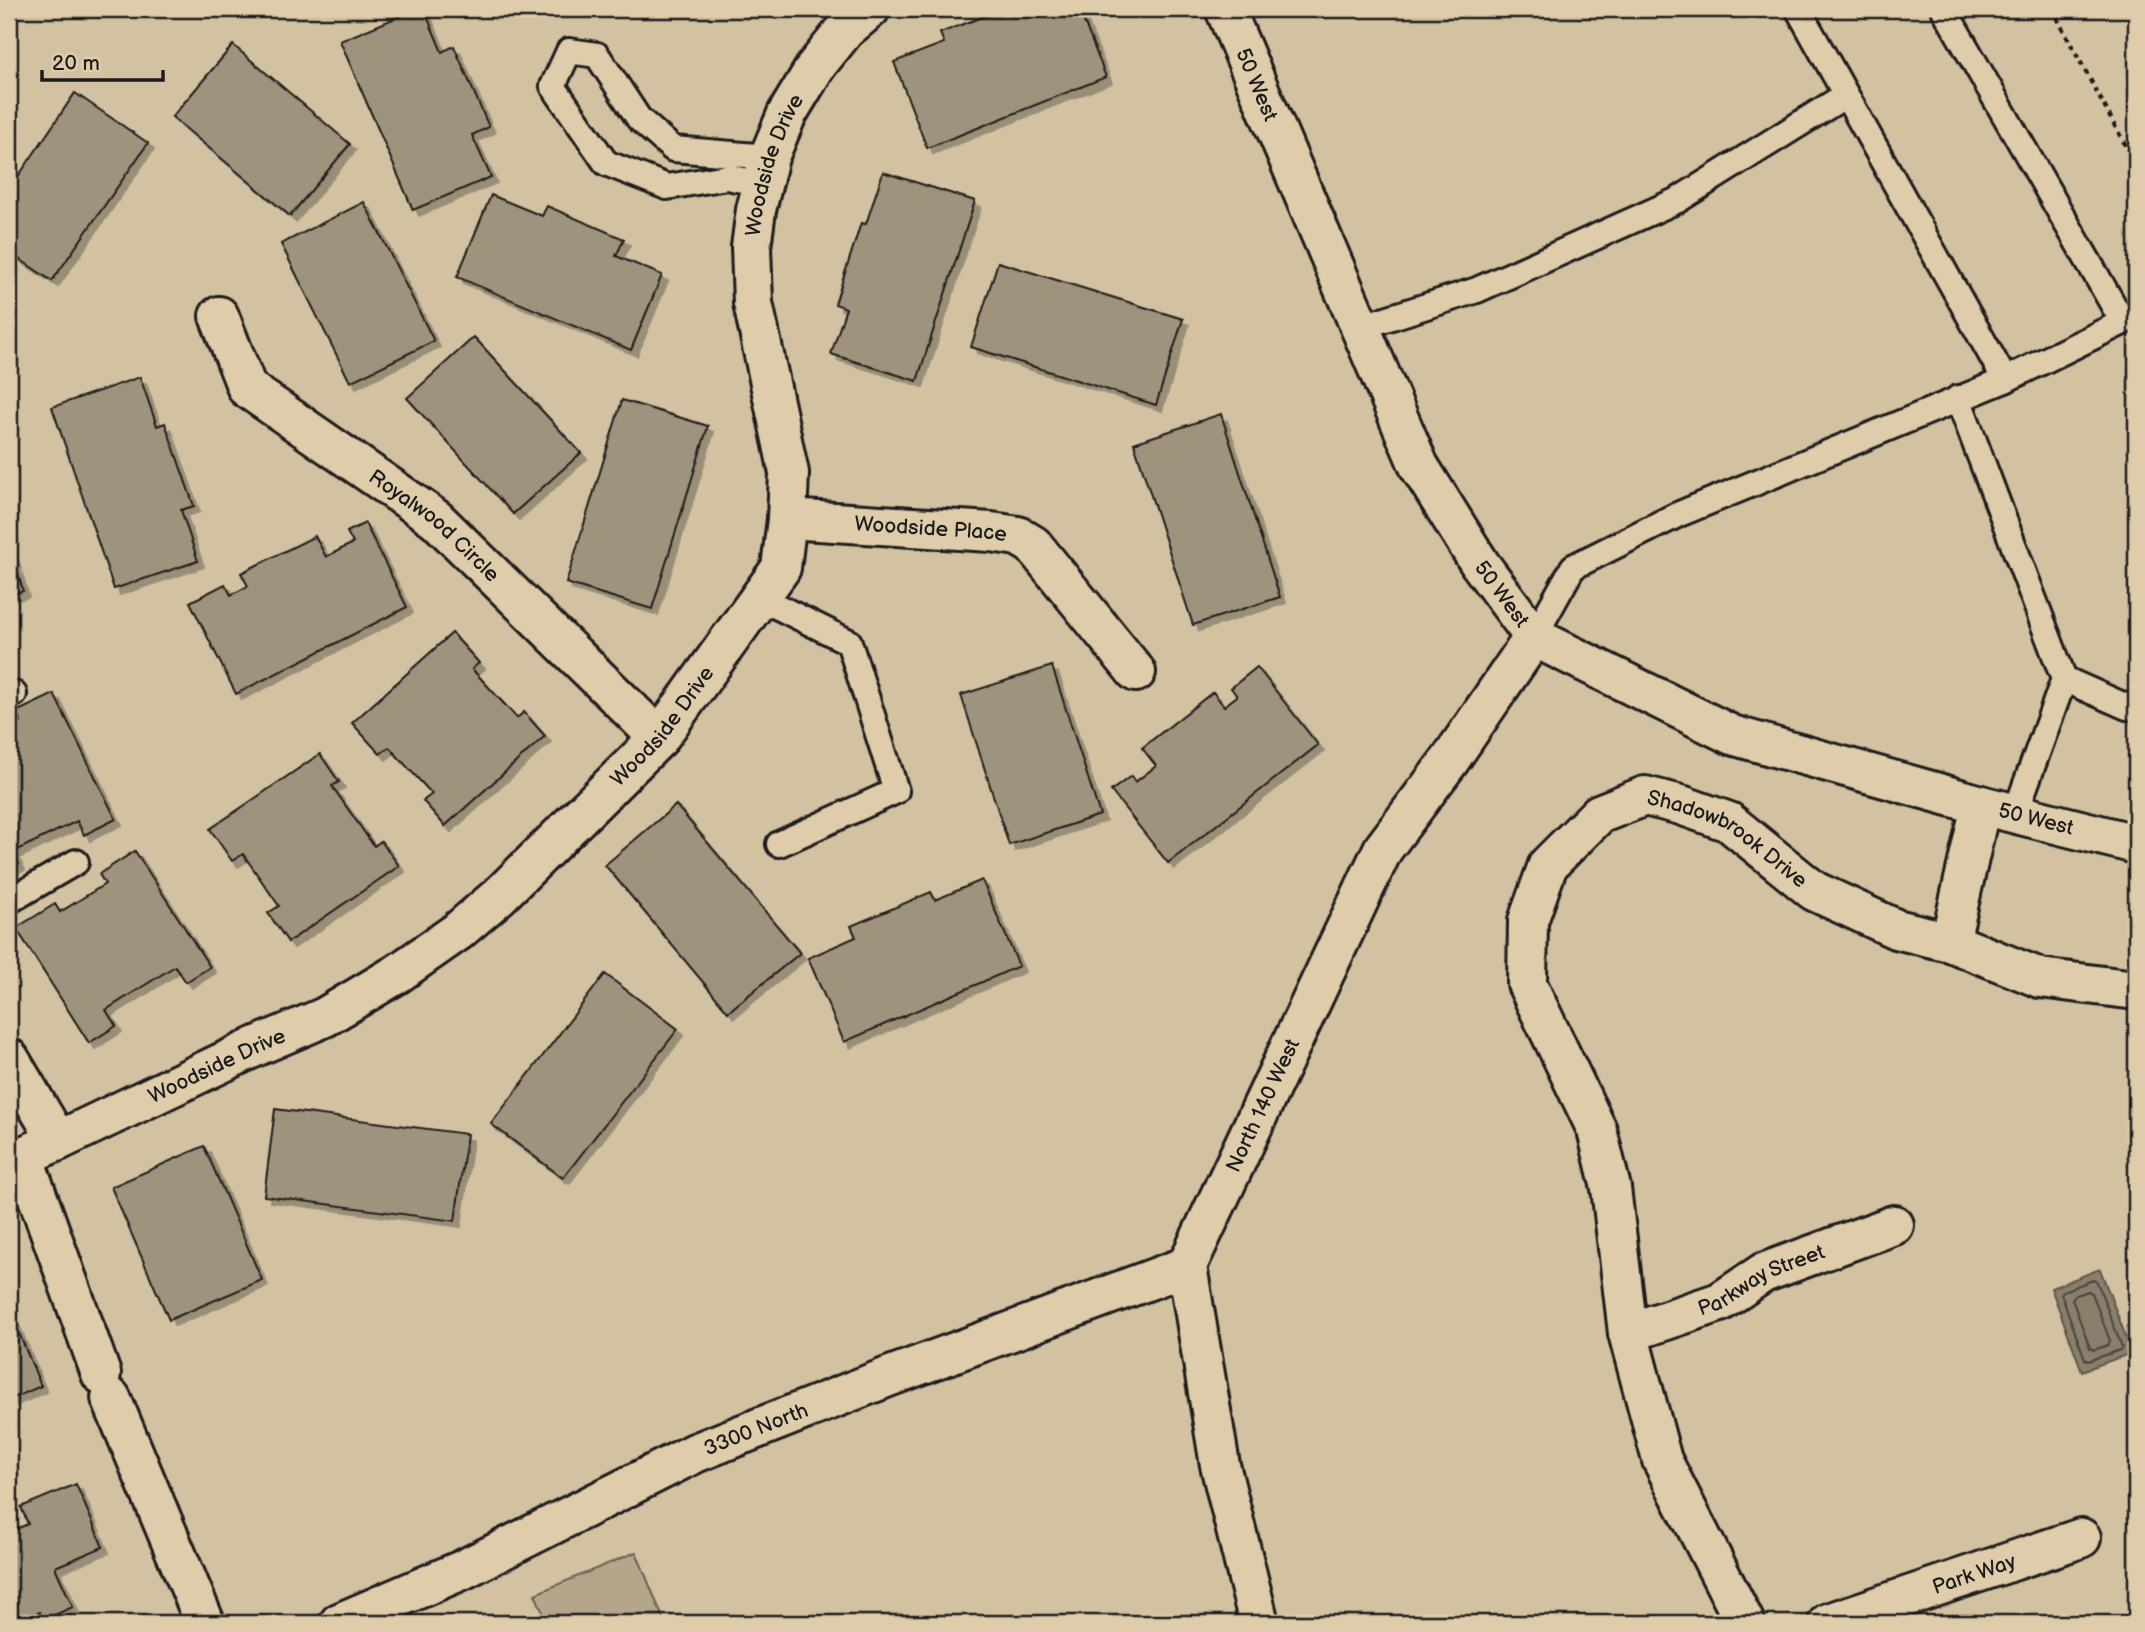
<svg xmlns="http://www.w3.org/2000/svg" width="2145" height="1632" viewBox="0 0 2145 1632" font-family="'Balsamiq Sans',sans-serif">
	<style>
		.green { fill: #b5a68b; stroke: #686154; stroke-width: 2 }
		.water { fill: #8a7f6c; stroke: #5e574c; stroke-width: 2 }
		.lines { fill: none; stroke-linecap: round; stroke-linejoin: round }
		.shore { stroke: #48443c; stroke-width: 2 }
		.building { fill: #a0937d; stroke: #1c1c1c; stroke-width: 2; filter: url(#shadow) }
		.lane-casing { stroke: #1c1c1c; stroke-width: 30 }
		.street-casing { stroke: #1c1c1c; stroke-width: 44 }
		.path { stroke: #1c1c1c; stroke-width: 4.5; stroke-dasharray: 5 5; stroke-linecap: butt }
		.lane { stroke: #dfccaa; stroke-width: 24 }
		.street { stroke: #dfccaa; stroke-width: 38 }
		.labels { text-anchor: middle; dominant-baseline: central; stroke-width: 7; stroke-linejoin: round; paint-order: stroke }
		.street-label { font-size: 21px; fill: #1c1c1c; stroke: #dfccaa }
	</style>
	<defs>
		<filter id="shadow"><feDropShadow dx="6" dy="6" stdDeviation="0" flood-color="#0004"/></filter>
	</defs>
	<rect width="100%" height="100%" fill="#d3c2a2"/>
	<filter id="ink" filterUnits="userSpaceOnUse"><feTurbulence type="fractalNoise" baseFrequency=".0143" numOctaves="2"/><feDisplacementMap in="SourceGraphic" scale="14" xChannelSelector="R" yChannelSelector="G"/><feConvolveMatrix kernelMatrix="1 2 1 2 8 2 1 2 1" color-interpolation-filters="sRGB"/></filter>
	<g filter="url(#ink)">
		<polygon class="green" points="636,1552 665,1623 547,1623 535,1594"/>
		<polygon class="water" points="2100,1269 2132,1353 2082,1371 2051,1288"/>
		<g class="lines">
			<g class="shore">
				<polygon points="2093,1280 2097,1282 2122,1347 2120,1350 2088,1361 2085,1359 2061,1294 2063,1291"/>
				<polygon points="2088,1291 2092,1293 2110,1341 2108,1345 2094,1350 2090,1348 2072,1299 2074,1296"/>
			</g>
		</g>
		<g class="building">
			<polygon points="417,9 424,9 442,52 454,46 489,127 472,135 491,177 413,210 340,41"/>
			<polygon points="1003,9 1026,9 1027,12 1035,9 1079,9 1106,77 927,148 894,62 944,43 940,33"/>
			<polygon points="233,45 350,144 290,216 172,117"/>
			<polygon points="75,93 148,143 52,281 9,252 9,190"/>
			<polygon points="883,172 975,201 917,381 831,354 846,308 835,304 861,223 866,224"/>
			<polygon points="491,195 542,216 547,206 624,239 616,256 662,275 631,350 457,277"/>
			<polygon points="364,202 434,341 350,382 281,244"/>
			<polygon points="998,262 1183,319 1156,405 971,347"/>
			<polygon points="474,337 581,453 513,514 407,398"/>
			<polygon points="140,377 157,426 165,423 194,506 181,510 198,561 114,589 52,407"/>
			<polygon points="622,400 708,426 652,609 566,583"/>
			<polygon points="1221,414 1280,597 1193,625 1134,443"/>
			<polygon points="365,523 407,607 236,694 190,602 225,584 231,595 248,586 241,573 315,536 326,557 353,543 347,532"/>
			<polygon points="9,542 23,591 9,595"/>
			<polygon points="452,633 479,663 472,669 517,718 524,712 545,736 445,826 423,801 432,794 389,747 380,754 352,723"/>
			<polygon points="1052,666 1100,815 1009,845 961,695"/>
			<polygon points="1257,667 1318,745 1168,863 1111,791 1131,776 1135,782 1156,766 1142,748 1213,692 1224,706 1237,696 1231,688"/>
			<polygon points="54,694 116,819 84,835 77,821 13,852 19,864 9,869 9,728 21,722 16,712"/>
			<polygon points="320,754 339,782 332,786 374,846 381,841 399,866 288,942 268,913 279,906 243,854 232,861 210,829"/>
			<polygon points="676,805 800,953 728,1012 605,865"/>
			<polygon points="135,851 210,967 186,982 175,966 106,1010 116,1026 89,1043 16,928 55,904 60,912 105,884 99,874"/>
			<polygon points="982,880 1019,966 844,1042 808,958 856,937 851,926 931,892 935,900"/>
			<polygon points="605,974 678,1029 563,1178 491,1124"/>
			<polygon points="275,1109 467,1134 455,1221 264,1196"/>
			<polygon points="204,1146 262,1280 169,1320 111,1187"/>
			<polygon points="9,1309 41,1386 9,1400"/>
			<polygon points="76,1484 103,1547 55,1567 73,1607 43,1620 40,1612 14,1623 9,1623 9,1532 28,1524 21,1507"/>
		</g>
		<g class="lines">
			<g class="lane-casing">
				<g id="lane">
					<polyline points="1798,9 2005,380 2123,322 1944,9"/>
					<polyline points="762,184 727,177 667,187 606,163 553,86 569,51 597,55 639,119 673,149 769,157"/>
					<polyline points="1360,327 1477,290 1678,200 1846,95"/>
					<polyline points="1958,398 2064,679 2015,814"/>
					<polyline points="760,598 849,642 896,791 779,844"/>
					<polyline points="1534,637 1573,567 1677,515 2005,380"/>
					<polyline points="2064,679 2127,707 2136,706"/>
					<polyline points="9,697 14,694"/>
					<polyline points="9,901 76,862"/>
				</g>
			</g>
			<g class="street-casing">
				<g id="street">
					<path id="s1" d="M1225,9l194,457 61,98 54,73 198,98 249,70 155,39"/>
					<path id="s2" d="M219,316l28,72 189,131 223,219"/>
					<path id="s3" d="M787,519l204,13 27,4 15,9 103,127"/>
					<polyline points="1950,942 1981,805"/>
					<polyline points="9,1058 58,1141"/>
					<polyline points="23,1156 101,1374"/>
					<path id="s4" d="M9,1162l49,-21 199,-95 68,-29 72,-43 60,-42 42,-36 160,-158 122,-170 6,-49 2,-46 -36,-170 -2,-56 5,-37 13,-53 18,-43 29,-48 29,-36 25,-21"/>
					<path id="s5" d="M1628,1333l92,-31 43,-29 131,-48"/>
					<polyline points="111,1398 205,1623"/>
					<path id="s6" d="M339,1623l123,-53 233,-117 193,-76 299,-111"/>
					<path id="s7" d="M1259,1623l-39,-158 -33,-199 196,-417 67,-89 84,-123"/>
					<path id="s8" d="M1745,1623l-83,-163 -34,-127 -17,-145 -14,-58 -70,-146 1,-63 20,-56 51,-51 46,-18 36,9 48,17 85,69 82,38 54,13 90,36 96,12"/>
					<path id="s9" d="M1828,1623l253,-85"/>
				</g>
			</g>
			<polyline class="path" points="2052,9 2136,165"/>
			<use href="#lane" class="lane"/>
			<use href="#street" class="street"/>
		</g>
	</g>
	<g class="labels">
		<g class="street-label">
			<text stroke="none"><textPath href="#s1" startOffset="82">50 West</textPath></text>
			<text stroke="none"><textPath href="#s4" startOffset="1405">Woodside Drive</textPath></text>
			<text stroke="none"><textPath href="#s2" startOffset="310">Royalwood Circle</textPath></text>
			<text stroke="none"><textPath href="#s3" startOffset="144">Woodside Place</textPath></text>
			<text stroke="none"><textPath href="#s1" startOffset="649">50 West</textPath></text>
			<text stroke="none"><textPath href="#s4" startOffset="796">Woodside Drive</textPath></text>
			<text stroke="none"><textPath href="#s1" startOffset="1239">50 West</textPath></text>
			<text stroke="none"><textPath href="#s8" startOffset="1020">Shadowbrook Drive</textPath></text>
			<text stroke="none"><textPath href="#s4" startOffset="229">Woodside Drive</textPath></text>
			<text stroke="none"><textPath href="#s7" startOffset="542">North 140 West</textPath></text>
			<text stroke="none"><textPath href="#s5" startOffset="144">Parkway Street</textPath></text>
			<text stroke="none"><textPath href="#s6" startOffset="460">3300 North</textPath></text>
			<text stroke="none"><textPath href="#s9" startOffset="154">Park Way</textPath></text>
		</g>
	</g>
	<rect width="2145" height="1632" fill="none" stroke="#dfccaa" stroke-width="35"/>
	<rect x="18" y="18" width="2110" height="1597" fill="none" stroke="#1c1c1c" stroke-width="2.5" filter="url(#ink)"/>
	<path d="M42 70v10h121v-10" fill="none" stroke="#1c1c1c" stroke-width="3.5"/>
	<text x="52" y="70" font-size="21" fill="#1c1c1c" stroke="#dfccaa" stroke-width="5" paint-order="stroke">20 m</text>
</svg>
